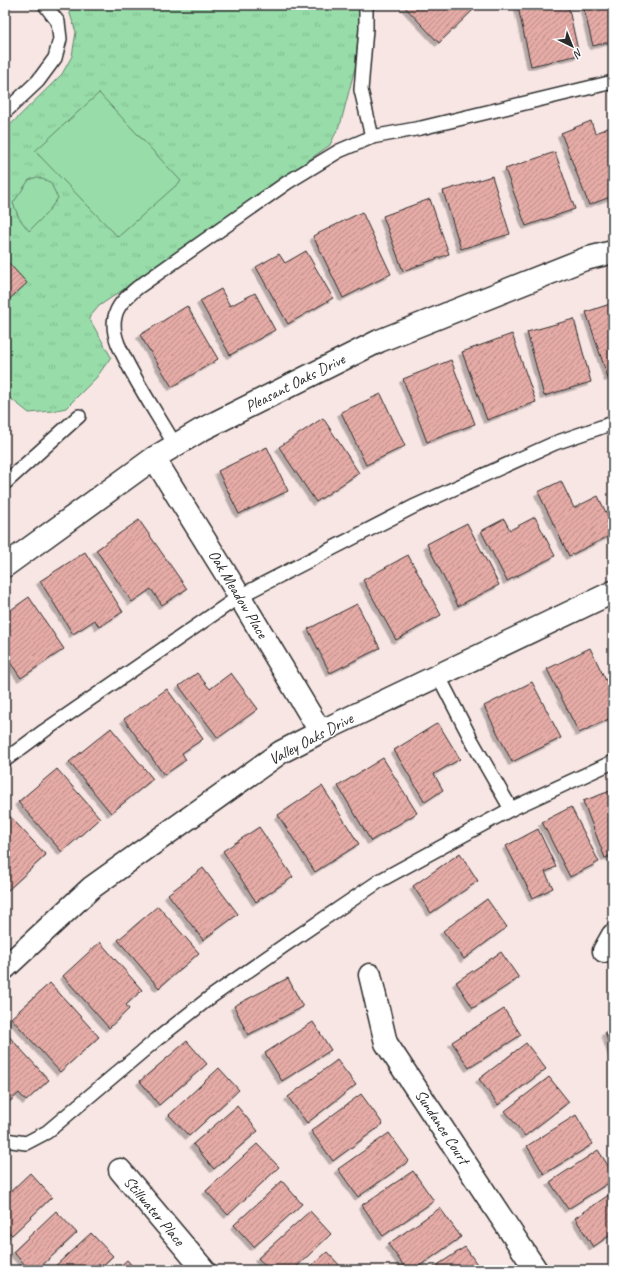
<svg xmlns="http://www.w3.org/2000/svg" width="618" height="1275" viewBox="0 0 618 1275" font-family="Caveat,sans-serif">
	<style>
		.grass { fill: url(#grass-tufts); stroke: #61846a }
		.park { fill: #97dca9; stroke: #61846a }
		.building { fill: url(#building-hatch); stroke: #2b2b2b; filter: url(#shadow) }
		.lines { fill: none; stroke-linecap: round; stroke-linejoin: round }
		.lane-casing { stroke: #2b2b2b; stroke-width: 16 }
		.street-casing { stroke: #2b2b2b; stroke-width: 25 }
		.lane { stroke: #fff; stroke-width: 13 }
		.street { stroke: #fff; stroke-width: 22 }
		.labels { text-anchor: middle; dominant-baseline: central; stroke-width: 3; stroke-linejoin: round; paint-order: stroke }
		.street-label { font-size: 16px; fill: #2b2b2b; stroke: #fff }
	</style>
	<defs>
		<pattern id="grass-tufts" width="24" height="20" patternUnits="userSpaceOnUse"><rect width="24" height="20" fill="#97dca9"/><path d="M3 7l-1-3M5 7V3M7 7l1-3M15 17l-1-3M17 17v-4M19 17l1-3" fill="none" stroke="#82bd92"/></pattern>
		<pattern id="building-hatch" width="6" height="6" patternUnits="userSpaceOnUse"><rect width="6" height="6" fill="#e5aba6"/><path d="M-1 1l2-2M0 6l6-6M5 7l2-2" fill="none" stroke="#ba8b87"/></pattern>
		<filter id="shadow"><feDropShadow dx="-3.5" dy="3.5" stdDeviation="0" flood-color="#0004"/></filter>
	</defs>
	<rect width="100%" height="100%" fill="#f7e6e4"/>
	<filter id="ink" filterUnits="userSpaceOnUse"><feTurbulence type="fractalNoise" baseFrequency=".025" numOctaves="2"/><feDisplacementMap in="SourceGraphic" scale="8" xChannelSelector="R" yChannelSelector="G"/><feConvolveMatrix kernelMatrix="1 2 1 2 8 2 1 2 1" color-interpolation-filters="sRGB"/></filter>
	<g filter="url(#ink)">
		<polygon class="grass" points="66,5 361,5 355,68 341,122 330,145 192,243 99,306 89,318 111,357 96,378 66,408 52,411 29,413 5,394 5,130 62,74 72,56 76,32 68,8"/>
		<g class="park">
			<polygon points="99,93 181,181 118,237 35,151"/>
			<polygon points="37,177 50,182 58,198 46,214 29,231 19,218 13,203 29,180"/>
		</g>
		<g class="building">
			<polygon points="403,5 478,5 439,43"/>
			<polygon points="526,5 568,5 579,55 531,66 518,7"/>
			<polygon points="583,5 613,5 613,41 593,46"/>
			<polygon points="591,121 595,133 613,126 613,196 589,205 561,133"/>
			<polygon points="555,152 575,209 526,226 505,169"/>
			<polygon points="492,176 510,234 461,249 443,191"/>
			<polygon points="430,199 449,254 403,271 383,216"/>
			<polygon points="362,212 391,274 343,298 313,236"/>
			<polygon points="306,251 333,298 288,324 256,267 279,254 285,263"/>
			<polygon points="5,259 27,283 5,303"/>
			<polygon points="221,289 230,306 255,293 275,330 230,355 200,301"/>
			<polygon points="613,303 613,376 608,378 586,312"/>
			<polygon points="187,306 218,359 172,387 140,335"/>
			<polygon points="574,319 591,382 544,396 527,332"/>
			<polygon points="512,334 536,402 487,420 462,352"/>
			<polygon points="451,360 475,424 427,442 403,379"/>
			<polygon points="381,394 405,446 366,465 341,412"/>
			<polygon points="323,418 359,473 316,502 279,447"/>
			<polygon points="267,447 288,491 239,514 218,471"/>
			<polygon points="561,481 574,508 598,496 613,527 613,534 569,556 538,492"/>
			<polygon points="535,517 555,556 507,581 481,531 504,519 510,530"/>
			<polygon points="139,520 187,589 162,605 151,589 132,602 96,550"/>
			<polygon points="467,523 499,585 458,606 427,544"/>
			<polygon points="85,552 123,612 99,627 95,620 73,634 40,581"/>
			<polygon points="408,555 441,615 396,640 363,580"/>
			<polygon points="29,597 64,649 21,678 5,655 5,614"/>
			<polygon points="357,604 380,648 330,673 308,629"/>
			<polygon points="590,648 613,695 613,717 579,733 547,669"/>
			<polygon points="197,673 210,689 231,673 258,709 218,738 179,686"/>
			<polygon points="532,682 561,738 512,762 484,706"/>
			<polygon points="167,689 203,739 182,753 186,760 164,775 124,719"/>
			<polygon points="438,723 460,759 434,774 443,790 425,802 394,750"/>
			<polygon points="111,728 153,779 111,813 69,762"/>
			<polygon points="383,758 417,813 371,841 338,786"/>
			<polygon points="57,769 100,818 62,852 18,802"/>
			<polygon points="322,786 359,844 315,872 278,815"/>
			<polygon points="613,790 613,855 605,858 583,801"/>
			<polygon points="571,807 599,862 570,877 542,822"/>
			<polygon points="5,811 46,855 8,890 5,886"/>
			<polygon points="259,827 293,877 256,902 223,851"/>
			<polygon points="538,829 556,867 545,872 553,888 533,898 506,846"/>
			<polygon points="460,853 478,881 431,913 413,886"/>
			<polygon points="203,868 238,914 203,940 168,894"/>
			<polygon points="487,899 507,927 464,959 443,931"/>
			<polygon points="158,906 199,953 159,988 118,940"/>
			<polygon points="100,942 142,990 126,1005 129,1009 109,1028 63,976"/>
			<polygon points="501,952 519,978 473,1008 456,982"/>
			<polygon points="288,978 303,1007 248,1035 234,1006"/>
			<polygon points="50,983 99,1037 60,1072 11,1018"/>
			<polygon points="504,1009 521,1035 469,1068 452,1042"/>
			<polygon points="313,1022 331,1050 282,1081 265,1053"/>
			<polygon points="613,1030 613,1056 605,1032"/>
			<polygon points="5,1032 49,1080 26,1101 19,1093 8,1103 5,1100"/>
			<polygon points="187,1041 207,1064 159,1105 140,1081"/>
			<polygon points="526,1043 546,1069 498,1105 479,1079"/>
			<polygon points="337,1060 356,1085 307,1123 288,1097"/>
			<polygon points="219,1068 239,1090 189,1136 169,1115"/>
			<polygon points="549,1077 569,1102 525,1136 505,1111"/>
			<polygon points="361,1094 383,1124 333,1161 311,1131"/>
			<polygon points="237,1106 258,1131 214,1169 193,1144"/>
			<polygon points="576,1115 593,1144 544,1174 527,1146"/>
			<polygon points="389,1133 409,1161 358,1197 338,1169"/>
			<polygon points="257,1144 279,1167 228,1215 206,1191"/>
			<polygon points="598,1150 613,1173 613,1180 568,1209 550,1182"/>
			<polygon points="413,1171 434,1201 383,1236 362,1205"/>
			<polygon points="30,1173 52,1197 12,1235 5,1228 5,1197"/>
			<polygon points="282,1181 302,1204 254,1247 234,1225"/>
			<polygon points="613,1192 613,1233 593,1247 575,1218"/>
			<polygon points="440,1208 461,1237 414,1270 407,1270 388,1244"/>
			<polygon points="56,1211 77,1233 37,1270 30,1270 13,1252"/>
			<polygon points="310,1211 331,1234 293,1270 269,1270 258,1258"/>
			<polygon points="91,1233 113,1256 98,1270 51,1270"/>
			<polygon points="465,1247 481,1270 430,1270"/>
			<polygon points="327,1252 344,1270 307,1270"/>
			<polygon points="127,1260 136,1270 116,1270"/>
		</g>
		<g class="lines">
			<g class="lane-casing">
				<g id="lane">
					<polyline points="366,5 366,29 361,90 372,137"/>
					<polyline points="5,112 38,81 55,58 60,39 58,22 45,5"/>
					<path d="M175,445c-19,-33 -42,-66 -57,-101 -3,-8 -5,-19 -3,-27 2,-12 13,-21 22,-29l151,-106 51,-31 33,-14 49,-9 192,-46"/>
					<polyline points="5,483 79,416"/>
					<polyline points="438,675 472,741 511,809"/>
					<polyline points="5,760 44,731 240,596 413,507 555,443 613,423"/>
					<polyline points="5,1140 26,1143 47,1132 156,1040 208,999 285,945 381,880 511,809 613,762"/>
				</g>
			</g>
			<g class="street-casing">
				<g id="street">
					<polyline points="154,458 226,574 317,726 322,731"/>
					<polyline points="5,566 154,458 201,430 379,341 585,259 613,252"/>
					<polyline points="604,951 613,935"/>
					<polyline points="5,968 91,888 281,752 322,731 613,592"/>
					<polyline points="370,975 386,1043 536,1270"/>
					<polyline points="120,1170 204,1270"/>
				</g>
			</g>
			<use href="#lane" class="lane"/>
			<use href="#street" class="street"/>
		</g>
	</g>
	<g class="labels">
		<g class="street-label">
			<text transform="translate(295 383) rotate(-27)">Pleasant Oaks Drive</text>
			<text transform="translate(238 594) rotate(59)">Oak Meadow Place</text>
			<text transform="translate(311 739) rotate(-28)">Valley Oaks Drive</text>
			<text transform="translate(442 1127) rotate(57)">Sundance Court</text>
			<text transform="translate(154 1211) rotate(50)">Stillwater Place</text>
		</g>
	</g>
	<rect width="618" height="1275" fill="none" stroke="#fff" stroke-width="20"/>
	<rect x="10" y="10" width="598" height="1255" fill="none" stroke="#2b2b2b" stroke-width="1.5" filter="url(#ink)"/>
	<g transform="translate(572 46) rotate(137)" stroke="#ffffff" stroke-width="3" paint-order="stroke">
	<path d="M0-3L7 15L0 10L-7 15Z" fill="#2b2b2b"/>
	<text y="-6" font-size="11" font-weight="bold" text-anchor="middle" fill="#2b2b2b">N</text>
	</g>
</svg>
